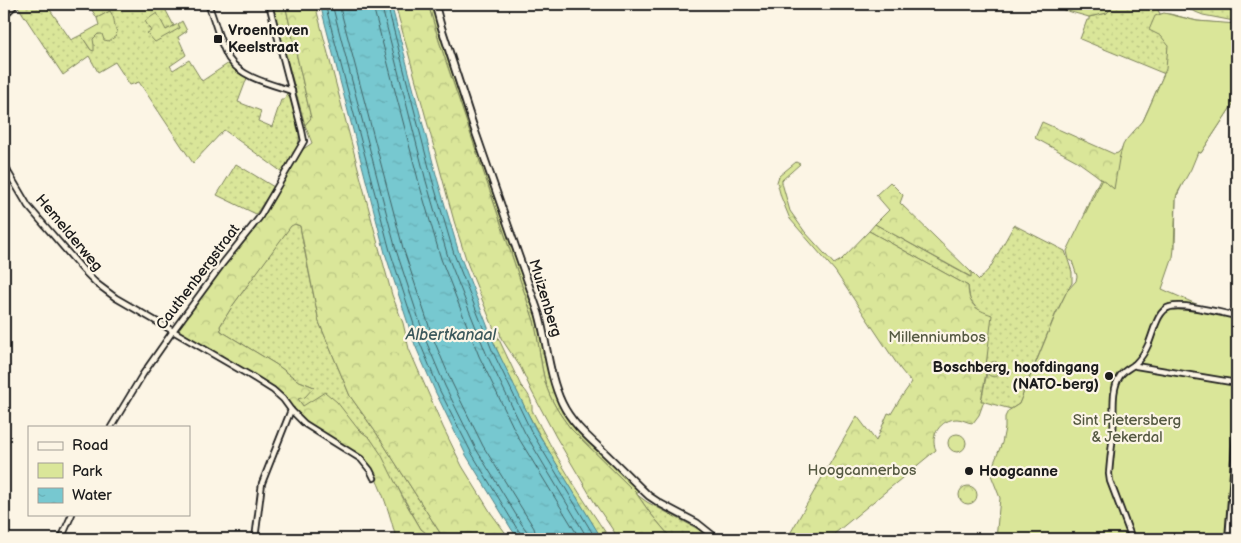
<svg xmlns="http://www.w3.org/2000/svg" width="1241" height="543" viewBox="0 0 1241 543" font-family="'Balsamiq Sans',sans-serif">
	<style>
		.grass { fill: url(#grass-dots); stroke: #7b815a }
		.forest { fill: url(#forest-crowns); stroke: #7b815a }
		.green { fill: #dae699; stroke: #7b815a }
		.water { fill: url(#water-ripples); stroke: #538388 }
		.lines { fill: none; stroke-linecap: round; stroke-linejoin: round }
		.shore { stroke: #406164; stroke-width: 1 }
		.minor-casing { stroke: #1c1c1c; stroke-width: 8 }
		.tertiary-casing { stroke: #1c1c1c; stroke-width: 9 }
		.secondary-casing { stroke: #1c1c1c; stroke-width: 10 }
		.minor { stroke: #fcf5e5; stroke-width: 4.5 }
		.tertiary { stroke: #fcf5e5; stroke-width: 5.5 }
		.secondary { stroke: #fcf5e5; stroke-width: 6 }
		.poi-dot { fill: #1c1c1c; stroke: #fcf5e5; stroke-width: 2 }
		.labels { text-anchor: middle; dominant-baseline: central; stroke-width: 4.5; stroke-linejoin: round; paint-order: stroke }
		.poi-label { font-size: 15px; font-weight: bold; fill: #1c1c1c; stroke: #fcf5e5; text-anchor: start }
		.street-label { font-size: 15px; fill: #1c1c1c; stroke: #fcf5e5 }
		.park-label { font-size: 15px; fill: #555942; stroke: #fcf5e5 }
		.water-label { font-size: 16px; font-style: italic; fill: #3c585b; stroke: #fcf5e5 }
	</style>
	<defs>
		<pattern id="grass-dots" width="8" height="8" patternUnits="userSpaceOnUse" patternTransform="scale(1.25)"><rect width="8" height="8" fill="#dae699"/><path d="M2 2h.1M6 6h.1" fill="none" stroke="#bac583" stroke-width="1.8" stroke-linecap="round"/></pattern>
		<pattern id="forest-crowns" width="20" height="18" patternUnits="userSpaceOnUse" patternTransform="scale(1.25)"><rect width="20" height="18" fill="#dae699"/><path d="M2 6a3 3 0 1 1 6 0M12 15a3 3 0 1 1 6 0" fill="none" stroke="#bac583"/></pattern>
		<pattern id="water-ripples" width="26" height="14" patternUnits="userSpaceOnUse" patternTransform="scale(1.25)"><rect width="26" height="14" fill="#77c8d0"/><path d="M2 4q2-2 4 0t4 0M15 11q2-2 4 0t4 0" fill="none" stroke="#66abb2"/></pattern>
	</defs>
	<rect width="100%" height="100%" fill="#fcf5e5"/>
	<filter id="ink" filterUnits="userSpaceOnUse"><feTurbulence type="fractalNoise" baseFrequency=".02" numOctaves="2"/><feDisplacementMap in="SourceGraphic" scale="10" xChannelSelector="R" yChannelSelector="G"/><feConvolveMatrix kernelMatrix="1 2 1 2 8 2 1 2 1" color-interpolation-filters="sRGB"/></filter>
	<g filter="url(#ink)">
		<g class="grass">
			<path d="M19,4h27l25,36 10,-5 10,15 3,-5 -2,-6c6,-8 16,-6 25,-7l-7,-21 -13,7 -9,-14h67l3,4 5,-3 11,21 -8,4 -15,1 -3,2 32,-5 -2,-4 4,-3 5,10 -9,6 8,18 -16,11 3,4 16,-10 13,21 27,-18 11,11 7,4 -9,24 23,9 -3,10 14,6 9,-27h3l3,-7 3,5c3,10 11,33 9,42 -1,11 -11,23 -17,32l-58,-42 -31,33 -54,-81 -9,3 -15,-23 -17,10 -9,-16 -26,19 -46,-70z"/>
			<polygon points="272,4 285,4 311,118 305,125"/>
			<path d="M428,4h4l101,295 26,104 82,88 -5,3 11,8 51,27 12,10h-38l-22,-26 -14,-20 -65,-64c-11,-14 -21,-29 -26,-47 -5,-20 -6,-41 -11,-61l-95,-280z"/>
			<polygon points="1115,4 1155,4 1160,14 1170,14 1197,21 1229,24 1234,21 1203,15 1176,4 1237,4 1237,98 1201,153 1197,152 1176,198 1175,248 1167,254 1084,213 1100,179 1115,190 1138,129 1143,121 1163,76 1165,74 1080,39 1087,20 1089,20 1089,17 1107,13"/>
			<polygon points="236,164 274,187 256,214 217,195"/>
			<polygon points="294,224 300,226 303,243 319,322 350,396 377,434 444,539 433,539 421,529 370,438 358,429 303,406 298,399 314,387 297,380 277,365 221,331 220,326 233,305 291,225"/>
			<polygon points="875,224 970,277 971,272 979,280 990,268 1014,225 1065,251 1072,272 1072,283 1067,291 1055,315 1019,404 1011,409 981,401 989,363 986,369 987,353 978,310 970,300 968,286 869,231"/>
			<path d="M494,329l27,57c6,5 12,15 11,24 22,45 50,88 78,129h-8l-2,-2c-40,-67 -82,-133 -111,-206z"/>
		</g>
		<g class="forest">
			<path d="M285,4h29l2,4 62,236 14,51 11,28 6,26 34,78 19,39 29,47 19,26h-66l-67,-105 -27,-38 -31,-74 -19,-96 -5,-2 -4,2 -58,79 -13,21 1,5 56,34 20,15 17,7 -9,10 -7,2 5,7 22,-14 12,10 21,27 12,9 11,16 23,46 17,29 12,10h-37c-5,-22 -18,-66 -34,-81l-55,-34 -9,-9 -10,-12 -15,-14 -89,-54 -4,-3 -1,-7 79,-104 18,-27 26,-44 10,-7 -7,-18 6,-7z"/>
			<path d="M395,4h33l11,37 95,280c5,20 6,41 11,61 5,18 15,33 26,47l65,64 14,20 22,26h-53l-23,-34 -40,-68 -24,-45 -11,-24 -20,-30 -1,-6 -6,-3 -26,-64 -14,-44z"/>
			<polygon points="1059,4 1115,4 1107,13 1089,17 1057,8"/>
			<path d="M110,11c6,9 3,12 7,21l-1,4 -7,5 -5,-1 -2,-6h-4l-5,5 1,6v6l-3,-1 -10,-15 18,-10 -2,-7z"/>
			<polygon points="157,13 166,30 178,24 180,28 155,42 147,33 151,31 145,21"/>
			<polygon points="1042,122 1114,154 1118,153 1125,145 1115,190 1095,174 1077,161 1035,138"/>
			<path d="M796,162l4,2 -18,16v3l8,28 15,21 29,32 7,-4 28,-29 99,55c1,20 7,23 24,29l-6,51c19,-17 19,23 0,7l-5,28h3l-5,14 -6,8c-6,0 -10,-4 -16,-4 -16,0 -28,17 -21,31l-108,89h-41l70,-123 19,25 12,-28 3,1 9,-15 12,-17 -2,-1 -9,-11 -66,-99 -45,-52 -9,-22 -4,-15 2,-6z"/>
			<polygon points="890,182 903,195 900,203 971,272 971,277 875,224 889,210 876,195"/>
			<circle cx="957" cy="443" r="9"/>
			<circle cx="968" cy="495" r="9"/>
		</g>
		<polygon class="green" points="1164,13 1197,21 1237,24 1237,98 1201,153 1198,152 1191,169 1177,194 1176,198 1174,249 1173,257 1162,289 1180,297 1203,307 1237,313 1237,471 1233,526 1237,528 1237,539 996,539 1000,498 991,475 991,470 1002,443 1005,428 1005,417 1008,411 1019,404 1055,316 1067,291 1076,281 1077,276 1072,261 1069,260 1067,251 1102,179 1114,189 1119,159 1123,145 1126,140 1143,121 1148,110 1166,69 1168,45 1161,36 1149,30 1155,16"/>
		<polygon class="water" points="320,4 391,4 437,178 459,253 496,348 535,428 602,539 519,539 512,530 466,455 435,391 415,345 385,253"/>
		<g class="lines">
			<g class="shore">
				<polyline points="325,4 390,251 420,343 439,389 471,452 516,527 522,535 523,539"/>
				<polyline points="332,4 396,250 426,341 445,386 476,449 521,523 528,533 529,539"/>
				<polyline points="339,4 403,248 433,338 452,383 483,446 534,528 537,539"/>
				<polyline points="373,4 374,10 419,183 441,259 479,356 518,437 580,539"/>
				<polyline points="381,4 426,181 448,257 486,353 525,433 588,539"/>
				<polyline points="387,4 432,179 454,254 492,350 531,431 596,539"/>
			</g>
			<g class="minor-casing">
				<g id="minor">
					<path d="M208,4c7,16 12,41 21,55 13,19 42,25 63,32"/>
					<polyline points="4,16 16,4"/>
					<polyline points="4,160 8,172 28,206 83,270 96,283 116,298 249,375 273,390 283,399 291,410 305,424 361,459 370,470 374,478"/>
					<polyline points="1134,365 1136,366 1237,383"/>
					<polyline points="111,427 143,374 173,331 223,263 259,218 304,141 302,131 269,4"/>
					<polyline points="61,539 72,514"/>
					<polyline points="255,539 262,483 291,410"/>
					<path d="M1132,539l-22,-58 -1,-7c1,-14 3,-28 4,-42 2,-18 -3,-41 7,-56 4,-6 10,-8 15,-12 5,-5 10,-12 13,-19 5,-10 9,-35 22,-38 15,-4 51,6 67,9"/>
				</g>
			</g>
			<g class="tertiary-casing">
				<path id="tertiary" d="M435,4l6,22 32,99 66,189c8,29 10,62 23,89 9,19 25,33 40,47 16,15 31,31 47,46l12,8 36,19 20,16"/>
			</g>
			<g class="secondary-casing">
				<polyline id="secondary" points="1229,539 1237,432"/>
			</g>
			<use href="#minor" class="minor"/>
			<use href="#tertiary" class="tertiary"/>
			<use href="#secondary" class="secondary"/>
		</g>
	</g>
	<g class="poi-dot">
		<rect x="213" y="34" width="10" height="10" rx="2.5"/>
		<circle cx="1109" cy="376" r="5"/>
		<circle cx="969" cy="471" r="5"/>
	</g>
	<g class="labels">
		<g class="poi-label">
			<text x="228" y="30">Vroenhoven<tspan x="228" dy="17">Keelstraat</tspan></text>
			<text x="1099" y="367" text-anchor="end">Boschberg, hoofdingang<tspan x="1099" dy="17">(NATO-berg)</tspan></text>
			<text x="979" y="471">Hoogcanne</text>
		</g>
		<g class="street-label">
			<text transform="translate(69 233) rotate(50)">Hemelderweg</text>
			<text transform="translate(198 277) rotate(-53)">Cauthenbergstraat</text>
			<text transform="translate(545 298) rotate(73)">Muizenberg</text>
		</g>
		<g class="park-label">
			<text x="937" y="337">Millenniumbos</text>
			<text x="1127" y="420">Sint Pietersberg<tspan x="1127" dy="17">&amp; Jekerdal</tspan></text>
			<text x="862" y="470">Hoogcannerbos</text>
		</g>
		<g class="water-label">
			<text x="451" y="335">Albertkanaal</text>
		</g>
	</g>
	<rect width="1241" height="543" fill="none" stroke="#fcf5e5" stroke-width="20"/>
	<rect x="10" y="10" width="1221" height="523" fill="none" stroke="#1c1c1c" stroke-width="2" filter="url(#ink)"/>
	<rect x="28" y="426" width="162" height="90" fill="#fcf5e5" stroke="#a29e95"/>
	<rect x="38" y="442" width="25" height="8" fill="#fcf5e5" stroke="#a29e95"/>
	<text x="72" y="450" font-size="15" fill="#1c1c1c">Road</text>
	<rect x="38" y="463" width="25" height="15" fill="#dae699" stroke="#a29e95"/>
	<text x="72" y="476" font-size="15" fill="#1c1c1c">Park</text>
	<rect x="38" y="488" width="25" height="15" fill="url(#water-ripples)" stroke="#a29e95"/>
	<text x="72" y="500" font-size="15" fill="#1c1c1c">Water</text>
</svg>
